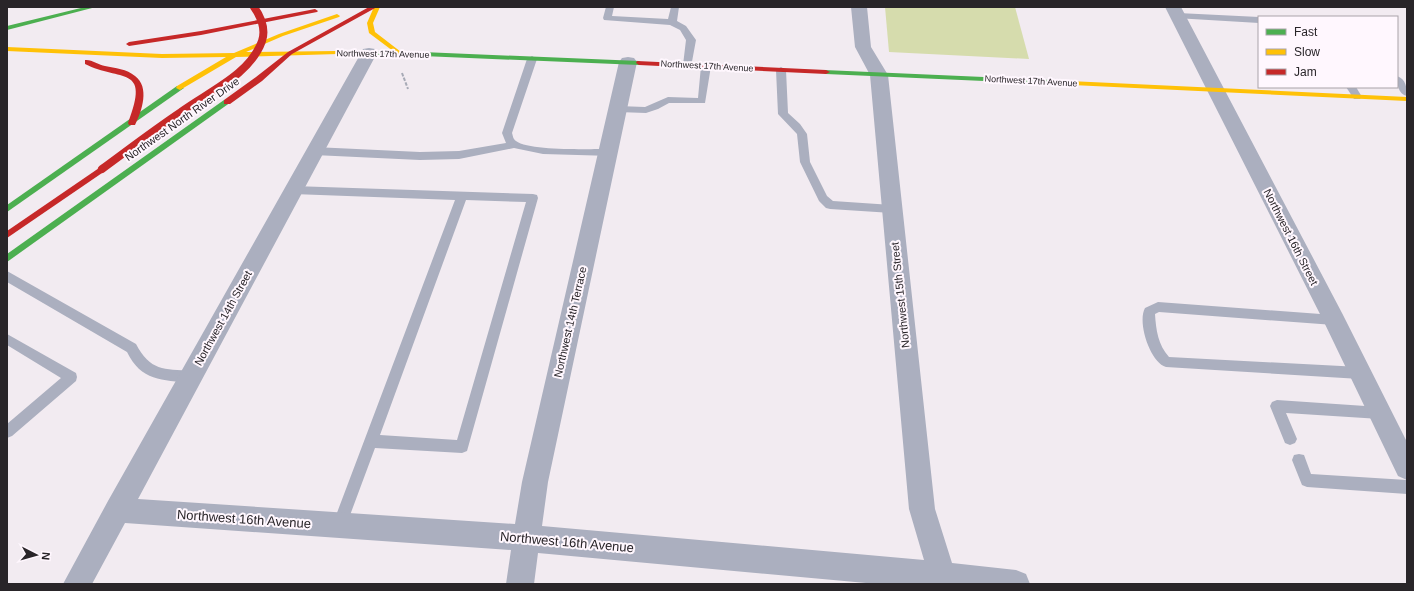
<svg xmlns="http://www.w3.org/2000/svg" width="1414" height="591" viewBox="0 0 1414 591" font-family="Arial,sans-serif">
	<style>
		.green { fill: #d6dcad }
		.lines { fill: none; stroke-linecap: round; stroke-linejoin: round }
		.path { stroke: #a7aab6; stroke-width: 2; stroke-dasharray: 3.5 1.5; stroke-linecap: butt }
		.lane { fill: #abafbf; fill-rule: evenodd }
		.street { fill: #abafbf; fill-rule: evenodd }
		.fast { fill: #4caf50; fill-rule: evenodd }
		.slow { fill: #ffc107; fill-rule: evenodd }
		.jam { fill: #c62828; fill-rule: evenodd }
		.jam-bridge { stroke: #c62828; stroke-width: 8 }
		.labels { text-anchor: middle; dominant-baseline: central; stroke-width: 4; stroke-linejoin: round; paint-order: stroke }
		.far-street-label { font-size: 9px; fill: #292529; stroke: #fff7fe }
		.street-label { font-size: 11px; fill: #292529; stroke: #fff7fe }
		.near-street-label { font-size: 13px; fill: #292529; stroke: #fff7fe }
	</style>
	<rect width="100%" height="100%" fill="#f2ebf1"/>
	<polygon class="green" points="885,7 1015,7 1029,59 889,52"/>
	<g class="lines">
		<polyline class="path" points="402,73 408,89"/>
		<g class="lane">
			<polygon points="606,7 614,7 612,16 668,19 671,7 679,7 677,21 686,26 696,40 691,67 688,68 683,65 686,40 680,30 670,25 604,20 603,18"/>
			<polygon points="1178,13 1259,17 1259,23 1175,18 1174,16 1175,14"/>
			<path d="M532,56l5,3 -25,74c1,3 1,6 4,8 13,10 73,8 92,8l4,1 1,3 -1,3 -69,-2 -29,-6 -55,11 -39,1 -106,-5 -4,-1 -1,-3 1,-3 4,-1 106,5 39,-1 47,-8 -4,-10 25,-74z"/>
			<polygon points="706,63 711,66 705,103 669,103 658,109 646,113 618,112 613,109 618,106 645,107 668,97 698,98 701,66"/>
			<polygon points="781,67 786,70 788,113 800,124 807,134 810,162 827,196 833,201 892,205 896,206 897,209 896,212 892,213 830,209 826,208 819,201 800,162 797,134 778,114 776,70"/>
			<path d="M1397,76c9,3 10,12 10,20 -9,-2 -10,-12 -10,-20z"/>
			<polygon points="1346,87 1356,87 1362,97 1360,99 1354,99"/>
			<path d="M293,186l240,8 4,1 1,3 -71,253 -5,2 -87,-5 -29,78 -2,5 -5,2 -5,-2 -2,-5 123,-326 -162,-6 -4,-1 -1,-3 1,-3zM466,200l60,2 -69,238 -77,-5z"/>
			<path d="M7,271l129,73c14,27 28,25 55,27l5,2 1,4 -1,4 -5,2c-29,-3 -50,-2 -64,-31l-120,-70z"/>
			<path d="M1158,302l176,13 4,1 2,4 -2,4 -4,1 -175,-13 -4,2c1,16 3,31 14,43l191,10 5,2 1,4 -1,4 -5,2 -194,-12c-16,-5 -29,-45 -21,-59z"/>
			<polygon points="7,334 76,373 77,377 76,381 12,436 7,438 7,424 61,378 7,345"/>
			<polygon points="1277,400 1380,407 1385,409 1387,413 1385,417 1380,419 1286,413 1297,439 1295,443 1290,445 1285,443 1270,406 1272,402"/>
			<polygon points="1299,454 1304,455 1311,474 1407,480 1407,494 1307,487 1302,485 1292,460 1294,455"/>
		</g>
		<g class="street">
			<polygon points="851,7 867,7 871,47 888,75 935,509 952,563 1016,570 1026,574 1030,584 877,584 538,553 534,584 506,584 511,550 125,523 92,584 63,584 108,501 361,53 363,49 369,48 375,49 377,53 138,499 515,524 522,482 619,62 622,58 628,57 634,58 637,62 548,482 542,526 924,560 909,509 870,75 855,47"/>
			<polygon points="1165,7 1181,7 1342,313 1407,442 1407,480 1398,476 1323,320"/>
		</g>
		<g class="fast">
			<polygon points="85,7 96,7 7,30 7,26"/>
			<polygon points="336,51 399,51 639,61 642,63 639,65 399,55 334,54 334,52"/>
			<polygon points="824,70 1051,80 1055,82 1051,84 826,74 822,72"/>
			<polygon points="177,86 180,86 184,88 7,212 7,205"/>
			<polygon points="224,100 230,100 231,102 7,262 7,254"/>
		</g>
		<g class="slow">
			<polygon points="374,7 380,7 373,23 375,32 401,52 401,54 397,54 369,33 367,23"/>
			<polygon points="337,14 340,16 339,17 283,36 246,52 336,51 338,52 338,54 236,57 180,90 176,88 177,86 226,57 162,58 7,51 7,47 162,54 234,53 279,34"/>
			<polygon points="1048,80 1407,97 1407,101 1051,84 1047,82"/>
		</g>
		<g class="jam">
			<polygon points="369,7 377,7 292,54 262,81 230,104 224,104 224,100 256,77 288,52"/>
			<polygon points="315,9 318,11 317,12 201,35 129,46 126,44 129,42 201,31"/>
			<path d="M85,60c6,-1 14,5 20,6 10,2 22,3 30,10 15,11 7,35 0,49h-6l-1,-2c23,-59 -8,-41 -43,-59z"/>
			<polygon points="637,61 826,70 830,72 826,74 639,65 636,63"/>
			<polygon points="102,166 105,167 106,169 105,171 7,238 7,231"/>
		</g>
		<path class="jam-bridge" d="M102,169c26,-19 52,-39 79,-57 27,-20 69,-37 81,-71 4,-12 -1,-24 -8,-34"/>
	</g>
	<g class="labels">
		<g class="far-street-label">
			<text transform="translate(383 54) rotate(1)">Northwest 17th Avenue</text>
			<text transform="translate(707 66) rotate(3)">Northwest 17th Avenue</text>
			<text transform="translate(1031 81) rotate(3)">Northwest 17th Avenue</text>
		</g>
		<g class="street-label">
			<text transform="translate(182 119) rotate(-35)">Northwest North River Drive</text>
			<text transform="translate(1291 237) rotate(63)">Northwest 16th Street</text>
			<text transform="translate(900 295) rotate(-96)">Northwest 15th Street</text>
			<text transform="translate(223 318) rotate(-61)">Northwest 14th Street</text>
			<text transform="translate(570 322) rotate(-77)">Northwest 14th Terrace</text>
		</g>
		<g class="near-street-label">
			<text transform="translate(244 519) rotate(4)">Northwest 16th Avenue</text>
			<text transform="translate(567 542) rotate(5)">Northwest 16th Avenue</text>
		</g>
	</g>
	<rect width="1414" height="591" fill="none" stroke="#292529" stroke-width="16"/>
	<rect x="1258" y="16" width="140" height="72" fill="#fff7fe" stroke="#a9a3a9"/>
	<rect x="1266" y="29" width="20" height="6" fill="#4caf50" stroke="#a9a3a9"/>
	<text x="1294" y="36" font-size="12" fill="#292529">Fast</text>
	<rect x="1266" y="49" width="20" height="6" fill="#ffc107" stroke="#a9a3a9"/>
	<text x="1294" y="56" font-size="12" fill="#292529">Slow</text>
	<rect x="1266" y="69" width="20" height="6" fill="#c62828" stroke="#a9a3a9"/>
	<text x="1294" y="76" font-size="12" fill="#292529">Jam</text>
	<g transform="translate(36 555) rotate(96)" stroke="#fff7fe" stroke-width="3" paint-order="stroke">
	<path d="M0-3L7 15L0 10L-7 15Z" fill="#292529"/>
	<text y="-6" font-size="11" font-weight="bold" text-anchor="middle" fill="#292529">N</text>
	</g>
</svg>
